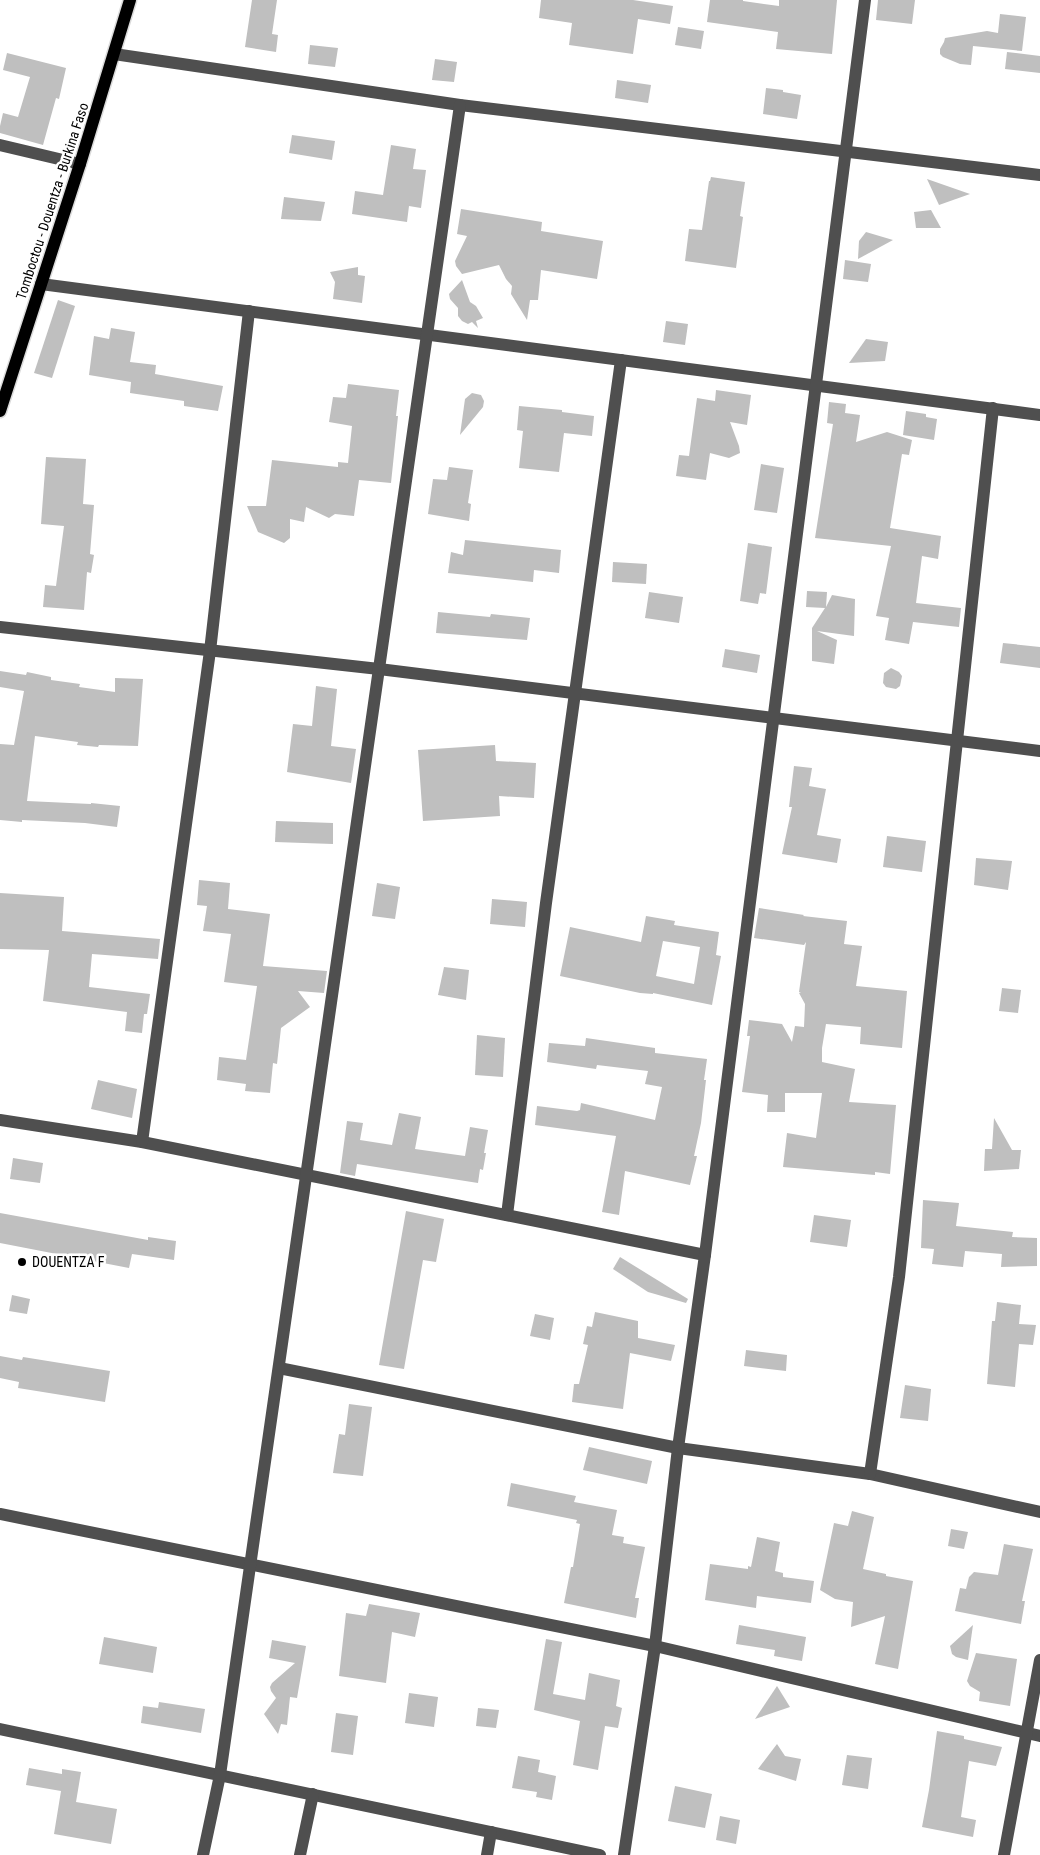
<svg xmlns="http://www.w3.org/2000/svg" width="1040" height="1855" viewBox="0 0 1040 1855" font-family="'Roboto Condensed',sans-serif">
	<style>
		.building { fill: #bfbfbf; fill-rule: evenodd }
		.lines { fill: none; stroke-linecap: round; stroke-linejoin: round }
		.major-casing { stroke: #dbdbdb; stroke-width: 15 }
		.minor { stroke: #4f4f4f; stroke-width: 12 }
		.major { stroke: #000; stroke-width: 12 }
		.poi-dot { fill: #000; stroke: #fff; stroke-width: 2 }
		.labels { text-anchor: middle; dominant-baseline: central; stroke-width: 5; stroke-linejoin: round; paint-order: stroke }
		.street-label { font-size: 14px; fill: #000; stroke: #fff }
		.poi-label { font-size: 14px; fill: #000; stroke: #fff; text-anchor: start }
	</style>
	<rect width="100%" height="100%" fill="#fff"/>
	<g class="building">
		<polygon points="252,0 277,0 272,34 278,35 276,52 245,47"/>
		<polygon points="541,0 633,0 673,6 670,24 638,19 633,54 569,45 572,23 539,18"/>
		<polygon points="710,0 743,0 743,1 779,6 779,0 837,0 832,54 776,49 778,32 707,22"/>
		<polygon points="878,0 915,0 912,24 876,20"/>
		<polygon points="1000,14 1026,17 1022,51 973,46 971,65 960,64 943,57 940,54 940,49 944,42 945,38 987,31 998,33"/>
		<polygon points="678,27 704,31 701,49 675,45"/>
		<polygon points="310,45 338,48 335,67 308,64"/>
		<polygon points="1007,52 1040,56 1040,73 1005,69"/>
		<polygon points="7,53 66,68 59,99 56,98 43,145 0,133 0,126 3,113 18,117 30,77 3,70"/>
		<polygon points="435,59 457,62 454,82 432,80"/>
		<polygon points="617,80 651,85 648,103 615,98"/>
		<polygon points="766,88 783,90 783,92 801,95 797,119 763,114"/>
		<polygon points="292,135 335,141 332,160 289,153"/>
		<polygon points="391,145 416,149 413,169 426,170 421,208 409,206 407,222 352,214 355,191 383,195"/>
		<polygon points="711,177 745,182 740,216 743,217 736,268 685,261 689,229 702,230 709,181 710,181"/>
		<polygon points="927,179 970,194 939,205"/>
		<polygon points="284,197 325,202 321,221 281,219"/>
		<polygon points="461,209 542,222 541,231 603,241 597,279 541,270 538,300 530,300 527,320 511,294 512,286 506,279 499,265 462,274 456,266 455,261 467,236 457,234"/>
		<polygon points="931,210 941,228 916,228 914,212"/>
		<polygon points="866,232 893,240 858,259 859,241"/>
		<polygon points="845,260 871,264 868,282 843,279"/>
		<polygon points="358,267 358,275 365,276 362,303 333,299 335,282 330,272"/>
		<polygon points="462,280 470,302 476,306 483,318 476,321 478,328 472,322 468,324 462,321 458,316 458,308 450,299 449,294"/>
		<polygon points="58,300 75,306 52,378 34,373"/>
		<polygon points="666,321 688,324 685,345 663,342"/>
		<polygon points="111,328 135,332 130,362 156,365 155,374 223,386 218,411 184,406 184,401 130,393 131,382 89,375 94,336 109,339"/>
		<polygon points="866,339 888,342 885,361 849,363"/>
		<polygon points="348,384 399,390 396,416 398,416 391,483 359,480 354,516 335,514 329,518 306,507 304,522 290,519 290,538 284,543 258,532 247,506 266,506 272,460 338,467 338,462 348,463 352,426 329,422 333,397 346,398"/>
		<polygon points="716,390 751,395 747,425 730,422 739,446 740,453 729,458 710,453 706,480 676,476 679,455 689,456 697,398 715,401"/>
		<polygon points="472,393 481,395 484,401 483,407 460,435 465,399"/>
		<polygon points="829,402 846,404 845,413 860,415 856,442 887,432 912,440 909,455 902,454 890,528 941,536 938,559 922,556 916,603 961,608 959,627 913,622 909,644 885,640 889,618 876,616 891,546 815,538 833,424 827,423"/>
		<polygon points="519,406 562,410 562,412 594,416 592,436 564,433 559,472 519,468 523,431 517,430"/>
		<polygon points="906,411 926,414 926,417 937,419 934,440 903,435"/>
		<polygon points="46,457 86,459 83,504 94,505 90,554 94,555 91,573 87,572 84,610 43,607 45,585 56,586 64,526 41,524"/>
		<polygon points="761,464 784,468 777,513 754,510"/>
		<polygon points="449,467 473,470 468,503 471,504 469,521 428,514 433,479 447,480"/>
		<polygon points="465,540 561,550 559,573 534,570 533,582 448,573 451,552 463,555"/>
		<polygon points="748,543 772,547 766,594 760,593 758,604 740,601"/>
		<polygon points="613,562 647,564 646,584 612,582"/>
		<polygon points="807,591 827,592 826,607 832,595 855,599 854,636 817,631 837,640 834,664 812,661 812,628 825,608 806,607"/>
		<polygon points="649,592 683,597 679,623 645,618"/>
		<polygon points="438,612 490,617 491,614 530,618 527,640 436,633"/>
		<polygon points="1003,643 1040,647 1040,668 1000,663"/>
		<polygon points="725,649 760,655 757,673 722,667"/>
		<polygon points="891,668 899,672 902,676 900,686 896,689 886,687 883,683 884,673"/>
		<polygon points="0,671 26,675 27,672 51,677 51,680 80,684 79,687 115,692 115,678 143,679 138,746 99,745 98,747 77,745 78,742 35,736 27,801 91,804 91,803 120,806 117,827 85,823 22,820 22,822 0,820 0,744 14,745 24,691 0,687"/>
		<polygon points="316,686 337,689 331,746 356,749 351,783 287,772 293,724 312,726"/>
		<polygon points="495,745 496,761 536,763 534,798 499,796 500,816 423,821 418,750"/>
		<polygon points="794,766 812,768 809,786 826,789 817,835 841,839 837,863 782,854 792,807 789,807"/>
		<polygon points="276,821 333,823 333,844 275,842"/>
		<polygon points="887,836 926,841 922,872 883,867"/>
		<polygon points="976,858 1012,861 1008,890 974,885"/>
		<polygon points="199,880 230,883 228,909 270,914 263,966 327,971 324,993 298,991 310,1007 281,1028 277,1064 273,1063 270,1093 245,1091 246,1084 217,1080 219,1057 246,1060 257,986 224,982 231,934 203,931 207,906 197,905"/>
		<polygon points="377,883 400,887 395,919 372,916"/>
		<polygon points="0,893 64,897 62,931 160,939 158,959 92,954 89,987 150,994 147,1014 144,1014 142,1033 125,1031 127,1012 43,1001 49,950 0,949"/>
		<polygon points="492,899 527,902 525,927 490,924"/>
		<polygon points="759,908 804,915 803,916 847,921 844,944 862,946 856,986 907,991 902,1048 860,1044 861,1027 826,1024 822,1048 822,1062 855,1069 849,1102 896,1105 890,1174 875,1172 875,1175 783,1167 787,1133 816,1138 822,1093 785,1093 785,1112 767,1112 768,1095 742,1092 750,1036 747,1036 749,1020 782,1024 792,1042 795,1026 804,1027 805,1004 799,993 801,993 799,992 806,942 804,945 754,938"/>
		<path d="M646,916l29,5 -1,4 45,7 -3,23 5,1 -9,49 -59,-12v1l-13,-1 -80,-17 10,-49 71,15zM663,941l37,6 -6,37 -38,-8z"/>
		<polygon points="444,967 469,970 466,1000 438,995"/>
		<polygon points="1002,988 1021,990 1018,1013 999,1011"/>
		<polygon points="477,1035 505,1038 503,1077 475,1075"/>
		<polygon points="586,1038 655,1048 655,1053 707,1059 704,1080 706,1080 701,1123 694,1156 697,1156 690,1185 625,1171 619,1215 602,1212 616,1136 535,1125 537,1106 577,1111 580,1110 581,1103 655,1120 662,1087 645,1084 648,1071 597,1065 596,1069 547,1062 549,1043 585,1046"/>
		<polygon points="98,1080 137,1089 132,1118 91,1109"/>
		<polygon points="399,1113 421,1117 415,1149 465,1156 470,1127 488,1130 484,1153 486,1153 483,1170 480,1169 478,1183 357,1164 355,1176 340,1173 347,1121 363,1123 360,1140 392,1145"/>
		<polygon points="994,1118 1012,1150 1021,1150 1019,1169 984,1171 985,1149 992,1149"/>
		<polygon points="13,1158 43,1163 40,1183 10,1179"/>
		<polygon points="923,1200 959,1203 956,1226 1013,1232 1012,1237 1037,1238 1037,1266 1001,1267 1002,1254 965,1251 963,1267 932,1264 934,1249 921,1248"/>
		<polygon points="406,1211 444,1219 436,1262 423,1260 404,1369 379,1365"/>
		<polygon points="0,1213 148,1240 148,1237 176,1241 174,1260 132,1254 129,1268 0,1243"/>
		<polygon points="814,1215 851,1220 847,1247 810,1242"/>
		<polygon points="620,1257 688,1299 686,1303 648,1292 613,1269"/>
		<polygon points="12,1295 30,1299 27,1314 9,1311"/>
		<polygon points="997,1302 1021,1305 1019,1324 1036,1325 1033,1345 1019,1344 1015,1387 987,1384 992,1321 995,1321"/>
		<polygon points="595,1312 638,1321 638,1338 675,1345 671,1361 630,1353 623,1409 572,1402 574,1384 579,1384 588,1345 583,1344 587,1326 592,1327"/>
		<polygon points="535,1314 554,1318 550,1340 530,1336"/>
		<polygon points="746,1350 787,1355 786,1371 744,1366"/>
		<polygon points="0,1356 22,1360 23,1357 110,1371 105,1402 18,1388 19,1382 0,1378"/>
		<polygon points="905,1385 931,1389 928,1421 900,1418"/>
		<polygon points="349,1404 372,1407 363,1476 333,1473 339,1434 345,1435"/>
		<polygon points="589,1447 652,1461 647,1484 583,1470"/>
		<polygon points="511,1483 576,1496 574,1502 617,1510 612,1535 624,1537 623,1543 645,1547 635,1598 639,1598 636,1618 564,1603 571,1567 573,1567 580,1524 576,1523 577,1520 507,1506"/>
		<polygon points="852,1511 874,1517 863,1569 886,1574 886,1576 913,1581 898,1669 875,1664 885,1616 851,1627 853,1602 835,1599 820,1590 834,1523 848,1526"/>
		<polygon points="951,1529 968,1532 964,1549 948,1546"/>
		<polygon points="757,1537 780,1542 775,1571 783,1573 783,1577 814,1581 811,1603 757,1596 756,1608 705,1600 710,1564 748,1569 748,1566 751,1567"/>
		<polygon points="1004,1544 1033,1549 1022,1601 1025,1601 1021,1624 955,1611 960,1588 966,1589 969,1577 974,1572 998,1575"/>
		<polygon points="369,1604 420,1613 415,1637 392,1632 386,1683 339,1676 346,1613 366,1616"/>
		<polygon points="739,1625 806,1637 802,1661 774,1656 775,1650 736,1644"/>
		<polygon points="973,1625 968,1660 956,1657 952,1654 950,1646"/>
		<polygon points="104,1637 157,1647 153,1673 99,1664"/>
		<polygon points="546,1639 562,1642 553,1694 585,1700 589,1673 620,1680 616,1706 622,1708 618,1728 605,1726 598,1770 573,1765 580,1721 534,1710"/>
		<polygon points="272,1640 306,1646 297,1698 290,1697 287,1725 281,1724 278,1734 264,1714 276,1698 271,1691 270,1687 272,1683 295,1663 269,1658"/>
		<polygon points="976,1653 1017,1659 1010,1706 979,1701 980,1692 970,1686 967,1681"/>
		<polygon points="777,1686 790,1707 755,1719"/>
		<polygon points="409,1693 438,1697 434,1727 405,1723"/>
		<polygon points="159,1702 205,1709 201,1733 141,1723 143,1706 158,1708"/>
		<polygon points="478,1708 499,1710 496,1728 476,1726"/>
		<polygon points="336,1713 358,1716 353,1755 331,1752"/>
		<polygon points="937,1731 964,1736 964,1739 1002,1747 996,1766 969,1761 961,1817 976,1820 973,1837 922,1827 929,1790"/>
		<polygon points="777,1744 785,1756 801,1759 796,1781 758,1769"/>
		<polygon points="847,1755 872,1758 868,1789 842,1785"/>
		<polygon points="518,1756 540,1760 538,1772 556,1776 552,1800 536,1797 537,1792 512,1788"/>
		<polygon points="29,1768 62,1774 62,1769 81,1772 76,1802 117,1809 111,1844 54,1834 61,1791 26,1785"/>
		<polygon points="675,1786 712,1794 705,1828 668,1821"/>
		<polygon points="720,1816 740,1820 736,1844 716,1840"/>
	</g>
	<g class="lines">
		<g class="major-casing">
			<polyline id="major" points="0,411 80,164 130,0"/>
		</g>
		<g class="minor">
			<polyline points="114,54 460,105 1040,175"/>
			<polyline points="0,145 80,164"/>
			<polyline points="41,284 1040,415"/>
			<polyline points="0,627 379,669 1040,751"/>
			<polyline points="0,1120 142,1142 705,1255"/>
			<polyline points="142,1142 210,651 249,311"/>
			<polyline points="507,1215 546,903 621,360"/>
			<polyline points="279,1368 678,1448 870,1474 1040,1512"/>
			<polyline points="870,1474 899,1277 993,408"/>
			<polyline points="0,1514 655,1646 1040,1736"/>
			<polyline points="0,1729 600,1855"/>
			<polyline points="203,1855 220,1775 460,105"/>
			<polyline points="300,1855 313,1794"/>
			<polyline points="487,1855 491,1832"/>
			<polyline points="624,1855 655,1646 678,1448 705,1255 865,0"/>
			<polyline points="1004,1855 1040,1660"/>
		</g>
		<use href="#major" class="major"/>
	</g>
	<circle class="poi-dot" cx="22" cy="1262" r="5"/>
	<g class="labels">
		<g class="street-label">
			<text transform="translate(52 201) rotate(-72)">Tomboctou - Douentza - Burkina Faso</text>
		</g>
		<g class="poi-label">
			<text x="32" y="1262">DOUENTZA F</text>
		</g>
	</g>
</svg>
